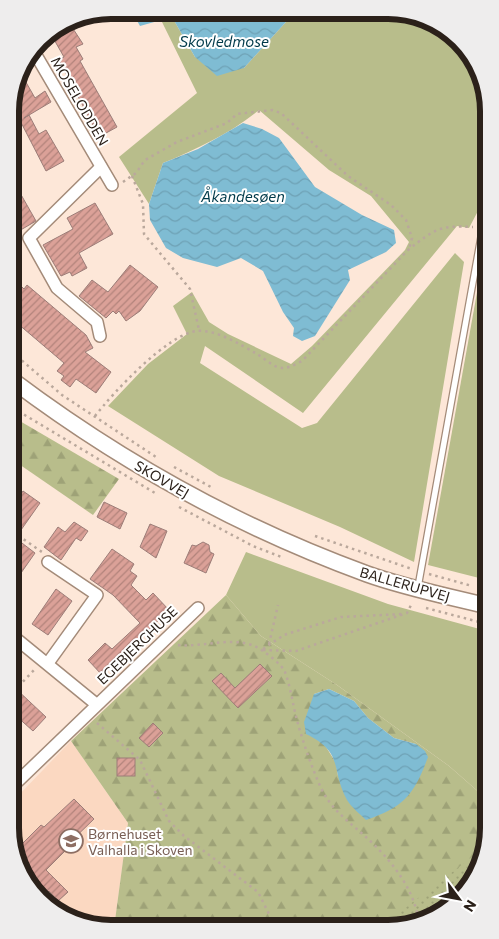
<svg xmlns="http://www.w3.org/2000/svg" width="499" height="939" viewBox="0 0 499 939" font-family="Commissioner,sans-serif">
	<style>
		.built { fill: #fbd8c1 }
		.grass { fill: #b8bd8b }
		.forest { fill: url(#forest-firs); fill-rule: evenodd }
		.park { fill: url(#park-dots) }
		.water { fill: url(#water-waves) }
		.building { fill: url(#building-hatch); stroke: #9c7d78 }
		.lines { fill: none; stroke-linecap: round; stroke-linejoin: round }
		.service-casing { stroke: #a48b79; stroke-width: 8 }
		.minor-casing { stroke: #a48b79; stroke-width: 14 }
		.tertiary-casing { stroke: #a48b79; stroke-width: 18 }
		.path { stroke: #baa89c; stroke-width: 2.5; stroke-dasharray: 2.5 4; stroke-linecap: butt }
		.service { stroke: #fff; stroke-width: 5.5 }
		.minor { stroke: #fff; stroke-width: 11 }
		.tertiary { stroke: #fff; stroke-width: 15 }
		.labels { text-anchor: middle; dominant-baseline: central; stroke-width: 4; stroke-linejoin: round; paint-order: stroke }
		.street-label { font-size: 14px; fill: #2b211a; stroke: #fff }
		.education-label { font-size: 14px; fill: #785e54; stroke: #fff; text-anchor: start }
		.water-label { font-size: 15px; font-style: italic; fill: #003a4a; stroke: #fff }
		.rim { fill: none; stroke: #2b211a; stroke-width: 6 }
	</style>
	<defs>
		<pattern id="forest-firs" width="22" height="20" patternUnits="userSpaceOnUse" patternTransform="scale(1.25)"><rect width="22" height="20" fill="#b8bd8b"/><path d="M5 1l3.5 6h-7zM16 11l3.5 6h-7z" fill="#9ea277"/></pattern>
		<pattern id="park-dots" width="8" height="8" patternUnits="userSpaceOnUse" patternTransform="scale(1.25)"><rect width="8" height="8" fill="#b8bd8b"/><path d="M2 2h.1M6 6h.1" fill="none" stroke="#9ea277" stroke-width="1.8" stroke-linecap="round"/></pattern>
		<pattern id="water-waves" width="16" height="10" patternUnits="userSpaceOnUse" patternTransform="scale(1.25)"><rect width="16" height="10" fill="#7fbcd3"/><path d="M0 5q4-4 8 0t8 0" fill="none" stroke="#6ea1b5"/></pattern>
		<pattern id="building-hatch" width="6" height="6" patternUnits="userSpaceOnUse" patternTransform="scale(1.25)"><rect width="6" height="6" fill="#dba198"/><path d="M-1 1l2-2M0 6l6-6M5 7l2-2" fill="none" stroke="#b2837b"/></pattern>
	</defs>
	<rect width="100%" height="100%" fill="#fde7d8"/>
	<polygon class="built" points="71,741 128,823 114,928 98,928 45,904 15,860 15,799"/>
	<g class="grass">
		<path d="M296,11l111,1 47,23 30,44v98l-6,34 -9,17 -12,-2 -154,187 -98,-67 -5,17 102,65 15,-5 138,-170 9,9 -50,300 -74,-35 -121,-51 -111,-70 40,-42 39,-30 -14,-28 19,-14 17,30 19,12 63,30 21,-18 93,-96 4,-8 -38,-46 -42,-26 -70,-60c-28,23 -62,39 -96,53l-14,41 -30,-47 78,-64 -35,-71 10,-5 23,40 49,11z"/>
		<polygon points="485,248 487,580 428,565"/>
		<polygon points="246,552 388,604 487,631 489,801 449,766 337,685 261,636 226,595"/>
	</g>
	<g class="forest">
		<polygon points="13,417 119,479 93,515 13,460"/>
		<path d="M226,595l35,41 76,49 112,81 40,35v34l-21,54 -48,35 -306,4 14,-105 -57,-82zM329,689l25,12 14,17 26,20 22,6 -78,32 -2,-13 -13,-21 -9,-48z"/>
	</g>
	<polygon class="park" points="484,848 468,890 420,924 384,924"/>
	<g class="water">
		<polygon points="131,10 296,11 244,68 217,76 195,57 172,17 140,26"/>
		<polygon points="243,123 262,129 279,138 315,187 362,215 394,230 396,243 386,252 348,270 350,280 315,336 302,341 293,336 294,328 283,312 263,271 241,258 217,267 183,258 166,248 150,220 149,204 163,163 198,149"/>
		<path d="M329,689l25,12 14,17 26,20 22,6 9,7 3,6c-14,38 -24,50 -62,63 -6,-6 -15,-13 -19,-20 -17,-31 -2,-47 -41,-66l-2,-12 10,-28z"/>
	</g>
	<g class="building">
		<polygon points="68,21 83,44 76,47 83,59 80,61 117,127 97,138 91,128 94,127 59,60 64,57 52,36 58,33 56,28"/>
		<polygon points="19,70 35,98 45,91 51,102 24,118 29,115 39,134 46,130 64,161 46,171 11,103"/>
		<polygon points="11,177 36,221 12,235 11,205"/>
		<polygon points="95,203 113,234 79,253 87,268 72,276 70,272 61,276 43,245 73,229 67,218"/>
		<polygon points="130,265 158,287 140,311 126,321 119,311 116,314 113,311 106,318 79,296 92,280 108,292"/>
		<polygon points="12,277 24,289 27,285 86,335 93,348 85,352 111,372 96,393 76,379 70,387 61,380 64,376 57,371 64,363 17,323 19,322 12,316"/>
		<polygon points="23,491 40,503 21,530 13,525 13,506"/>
		<polygon points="104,502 127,513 120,529 97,517"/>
		<polygon points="74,522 88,531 81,541 76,538 61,560 44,547 58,527 65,532"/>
		<polygon points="150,524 167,531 156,558 140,547"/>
		<polygon points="18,540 35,553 14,583 13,547"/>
		<polygon points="203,542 209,545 210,552 214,554 206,573 184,563 192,545 196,546"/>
		<polygon points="112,549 134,564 130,571 137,576 131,585 146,600 153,593 169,610 102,675 88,660 105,643 112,649 140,623 113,595 90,579"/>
		<polygon points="56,589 72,601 48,635 32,624"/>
		<polygon points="260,664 272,676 238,708 212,681 221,673 235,688"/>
		<polygon points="14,687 46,717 33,731 14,714"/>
		<polygon points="153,723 163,733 149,747 139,738"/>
		<rect x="117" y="758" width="18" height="18"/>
		<polygon points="74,799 94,819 64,848 66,850 46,870 68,892 58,901 49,891 41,899 31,884 35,878 15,857 15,839 21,845 41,825 44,827"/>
	</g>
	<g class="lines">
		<g class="service-casing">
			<polyline id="service" points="418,587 485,215"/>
		</g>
		<g class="minor-casing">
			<g id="minor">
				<polyline points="33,50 112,185"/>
				<polyline points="100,336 97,322 57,288 29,238 101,167"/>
				<polyline points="48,562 97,595 48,663"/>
				<polyline points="14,637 96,704"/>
				<polyline points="15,784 198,608"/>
			</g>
		</g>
		<g class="tertiary-casing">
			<path id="tertiary" d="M12,380c109,82 226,147 355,194 39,14 80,22 120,32"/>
		</g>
		<g class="path">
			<polyline points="132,176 143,204 144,234 190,289 199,330"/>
			<polyline points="123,182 136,173 145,160 177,142 227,123 237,114 272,110 281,113 348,176 391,205 406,220 412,238 409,249"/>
			<polyline points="12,352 62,395 156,457"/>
			<polyline points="13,408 155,493"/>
			<path d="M95,416c18,-23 72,-82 102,-85 19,-2 44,14 60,23 7,4 13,10 20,13 9,3 17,-2 25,-6l106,-111c27,-21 31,-25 65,-23"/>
			<polyline points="174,467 211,487"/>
			<polyline points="179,507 253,546 284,558"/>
			<polyline points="13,532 42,552"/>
			<polyline points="315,536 412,569"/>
			<polyline points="429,574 472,586"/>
			<polyline points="426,608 487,624"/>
			<polyline points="269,644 278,605"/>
			<path d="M178,645c26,3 61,-12 85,6 7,5 19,14 22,21 6,16 8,35 13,52 6,21 14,44 23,64 9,19 22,29 37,42 28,24 57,56 61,94"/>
			<polyline points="263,649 284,635 341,617 403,614"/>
			<polyline points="263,650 296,651 407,613 412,603"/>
			<polyline points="14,691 35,669"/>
			<polyline points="97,723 140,760 169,821 184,836 258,892 275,926"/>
		</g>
		<use href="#service" class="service"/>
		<use href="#minor" class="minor"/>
		<use href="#tertiary" class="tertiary"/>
	</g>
	<defs>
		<g id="school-ring" transform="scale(1.25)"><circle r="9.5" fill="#fff" stroke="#8d6e63" stroke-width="1.5"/><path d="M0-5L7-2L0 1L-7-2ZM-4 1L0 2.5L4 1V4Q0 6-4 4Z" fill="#8d6e63"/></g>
	</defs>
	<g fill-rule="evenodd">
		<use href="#school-ring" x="71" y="841"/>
	</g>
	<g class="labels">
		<g class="street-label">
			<text transform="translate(80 101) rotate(60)">MOSELODDEN</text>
			<text transform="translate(162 479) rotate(30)">SKOVVEJ</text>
			<text transform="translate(405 584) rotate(16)">BALLERUPVEJ</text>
			<text transform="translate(137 645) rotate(-44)">EGEBJERGHUSE</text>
		</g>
		<g class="education-label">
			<text x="88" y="833">Børnehuset<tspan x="88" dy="16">Valhalla i Skoven</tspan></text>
		</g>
		<g class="water-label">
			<text x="224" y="41">Skovledmose</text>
			<text x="243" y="196">Åkandesøen</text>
		</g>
	</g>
	<path d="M0 0H499V939H0ZM111 19H388A92 92 0 0 1 480 111V828A92 92 0 0 1 388 920H111A92 92 0 0 1 19 828V111A92 92 0 0 1 111 19Z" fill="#eeeded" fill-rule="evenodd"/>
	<path class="rim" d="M111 19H388A92 92 0 0 1 480 111V828A92 92 0 0 1 388 920H111A92 92 0 0 1 19 828V111A92 92 0 0 1 111 19Z"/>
	<g transform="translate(459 899) rotate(122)" stroke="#ffffff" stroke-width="4" paint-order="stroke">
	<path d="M0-4L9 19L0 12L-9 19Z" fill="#2b211a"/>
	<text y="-8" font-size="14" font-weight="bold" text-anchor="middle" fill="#2b211a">N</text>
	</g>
</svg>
